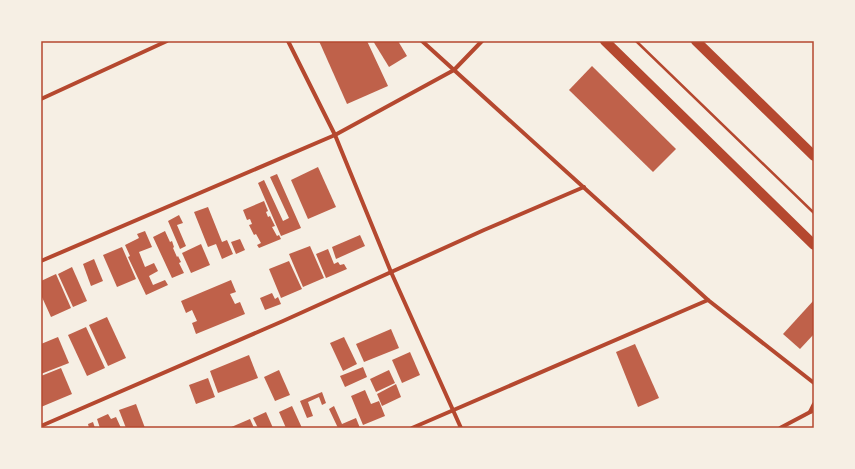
<svg xmlns="http://www.w3.org/2000/svg" width="855" height="469" viewBox="0 0 855 469" font-family="Raleway,sans-serif">
	<style>
		.building { fill: #bf614a }
		.lines { fill: none; stroke-linecap: round; stroke-linejoin: round }
		.path { stroke: #b5482f; stroke-width: 2.5 }
		.minor { stroke: #b5482f; stroke-width: 4 }
		.primary { stroke: #b5482f; stroke-width: 10 }
		.neatline { fill: none; stroke: #b5482f; stroke-width: 1.5 }
	</style>
	<rect width="100%" height="100%" fill="#f6efe4"/>
	<g class="building">
		<polygon points="319,41 367,41 388,86 347,104"/>
		<polygon points="373,41 398,41 407,56 389,67"/>
		<polygon points="592,66 676,149 653,172 569,90"/>
		<polygon points="318,167 336,207 308,219 291,180"/>
		<polygon points="277,174 301,228 281,236 258,183 264,180 283,221 289,218 270,177"/>
		<polygon points="264,201 268,211 266,212 268,217 270,216 275,226 272,227 277,236 279,235 281,239 259,248 257,245 261,243 256,234 254,235 249,225 252,224 250,219 247,220 243,210"/>
		<polygon points="208,207 222,242 227,240 233,254 222,259 216,244 208,247 194,212"/>
		<polygon points="179,215 183,223 177,225 186,246 180,249 168,221"/>
		<polygon points="145,231 152,247 139,252 145,267 154,263 158,271 149,276 153,285 165,280 168,285 146,295 128,257 130,256 125,245 139,238 137,234"/>
		<polygon points="165,231 170,242 172,241 174,247 173,248 177,257 178,256 181,262 179,263 184,273 172,278 153,237"/>
		<polygon points="360,235 365,246 336,259 332,247"/>
		<polygon points="240,239 245,250 236,254 231,242"/>
		<polygon points="201,244 210,265 191,273 182,253"/>
		<polygon points="310,246 324,278 303,287 289,254"/>
		<polygon points="122,247 136,279 117,287 103,255"/>
		<polygon points="328,249 334,264 338,262 340,265 344,264 347,269 326,278 316,254"/>
		<polygon points="94,259 103,281 91,286 83,264"/>
		<polygon points="289,261 302,289 281,298 269,269"/>
		<polygon points="72,267 87,301 73,307 58,274"/>
		<polygon points="56,274 71,308 51,317 41,295 41,281"/>
		<polygon points="231,280 236,292 230,294 235,304 240,302 245,314 196,334 192,323 197,321 192,310 186,313 181,301"/>
		<polygon points="272,293 275,299 278,297 281,304 265,310 260,298"/>
		<polygon points="814,300 814,334 800,349 783,334"/>
		<polygon points="107,317 126,358 108,366 89,325"/>
		<polygon points="86,327 105,368 87,376 68,335"/>
		<polygon points="391,329 399,348 364,362 356,344"/>
		<polygon points="58,337 69,363 41,374 41,344"/>
		<polygon points="344,337 357,364 343,371 330,343"/>
		<polygon points="635,344 659,398 638,407 616,352"/>
		<polygon points="410,352 420,375 402,383 392,360"/>
		<polygon points="249,355 258,378 218,393 210,371"/>
		<polygon points="363,367 367,377 345,387 340,376"/>
		<polygon points="61,368 72,394 41,407 41,376"/>
		<polygon points="279,370 290,395 275,401 264,377"/>
		<polygon points="389,370 395,383 376,392 370,379"/>
		<polygon points="208,378 215,397 196,404 189,385"/>
		<polygon points="396,384 401,397 382,406 377,394"/>
		<polygon points="365,390 371,404 379,401 385,416 363,425 351,396"/>
		<polygon points="322,392 326,403 322,405 319,397 308,402 313,416 307,418 300,401"/>
		<polygon points="136,404 145,428 126,428 119,410"/>
		<polygon points="292,406 302,428 286,428 279,412"/>
		<polygon points="334,406 342,424 356,418 360,428 338,428 329,409"/>
		<polygon points="266,412 273,428 258,428 253,418"/>
		<polygon points="108,414 111,419 116,417 121,428 100,428 97,419"/>
		<polygon points="250,419 254,428 229,428"/>
		<polygon points="93,422 95,428 89,428 88,424"/>
	</g>
	<g class="lines">
		<polyline class="path" points="636,41 814,213"/>
		<g class="minor">
			<polyline points="288,41 335,135 391,272 461,428"/>
			<polyline points="422,41 708,300 814,383"/>
			<polyline points="41,99 167,41"/>
			<polyline points="41,261 335,135 454,70 482,41"/>
			<polyline points="810,412 814,404"/>
			<polyline points="41,426 283,321 484,230 584,187"/>
			<polyline points="412,428 708,300"/>
			<polyline points="780,428 814,410"/>
		</g>
		<g class="primary">
			<polyline points="605,41 814,245"/>
			<polyline points="696,41 814,156"/>
		</g>
	</g>
	<rect width="855" height="469" fill="none" stroke="#f6efe4" stroke-width="84"/>
	<rect x="42" y="42" width="771" height="385" class="neatline"/>
</svg>
